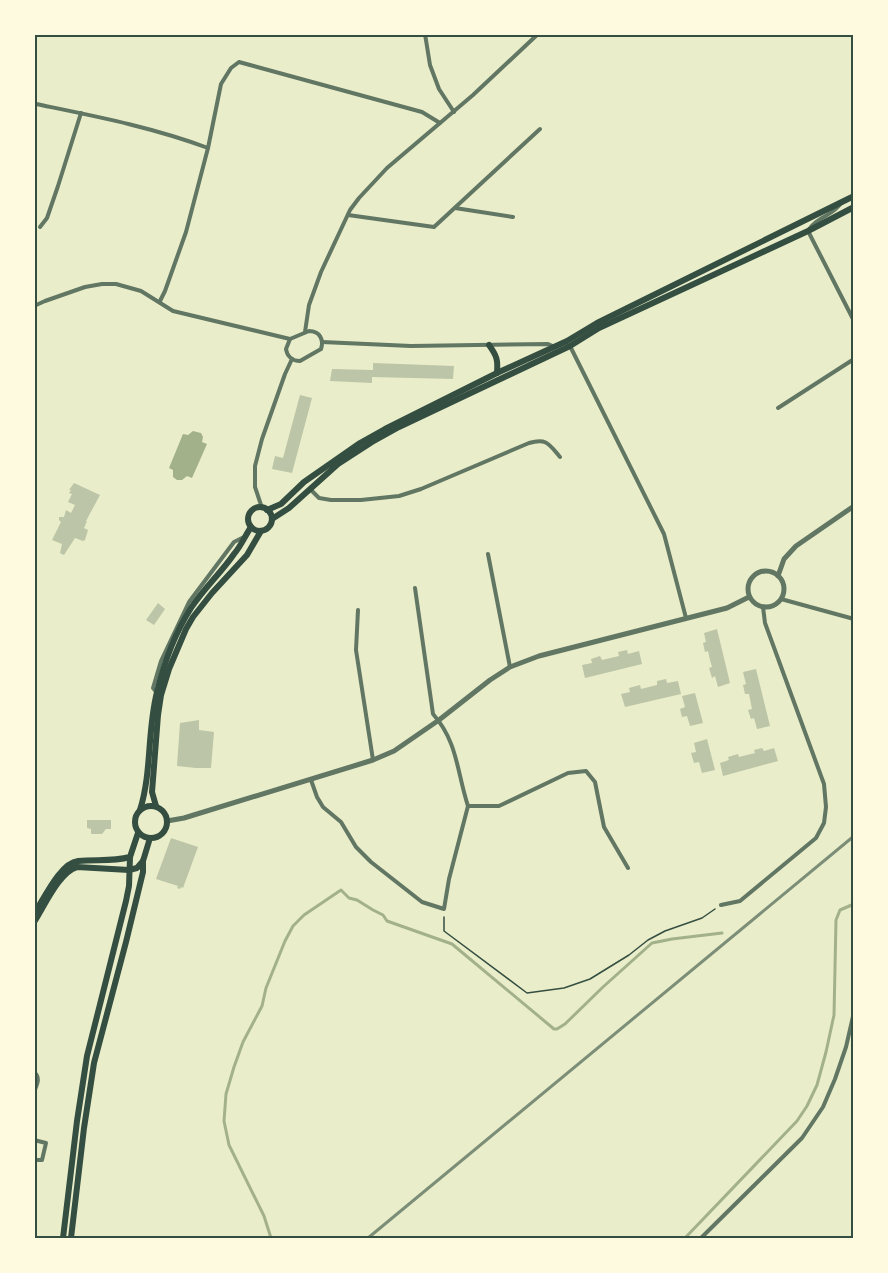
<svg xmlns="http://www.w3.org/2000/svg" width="888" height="1273" viewBox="0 0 888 1273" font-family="'DM Sans',sans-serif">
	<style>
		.water { fill: #a3b18a }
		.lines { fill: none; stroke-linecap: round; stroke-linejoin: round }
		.stream { stroke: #a3b18a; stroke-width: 3 }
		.building { fill: #bcc5a7 }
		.path { stroke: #344e41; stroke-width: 1.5 }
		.minor { stroke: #617663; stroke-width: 4 }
		.tertiary { stroke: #617663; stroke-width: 5 }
		.secondary { stroke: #344e41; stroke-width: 6 }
		.rail { stroke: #7c8e77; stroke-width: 3 }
		.neatline { fill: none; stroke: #344e41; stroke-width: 2 }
	</style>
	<rect width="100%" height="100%" fill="#e9edc9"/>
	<polygon class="water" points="193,431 201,433 203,437 202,442 207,444 192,478 187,476 182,480 177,480 173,477 173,470 169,468 183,434 188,435"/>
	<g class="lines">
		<g class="stream">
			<polyline points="271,1238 264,1216 229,1145 224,1121 226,1094 234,1067 243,1042 262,1006 266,988 285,941 293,926 304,915 341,890 349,898 357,900 373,910 383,915 387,921 452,944 554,1029 557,1029 565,1024 603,987 652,943 672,939 722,933"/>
			<polyline points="685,1238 797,1121 807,1106 817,1085 826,1052 834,1015 836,920 840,910 854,904"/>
		</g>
	</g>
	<g class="building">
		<polygon points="373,363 454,366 453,379 372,377 372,383 330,381 332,369 373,370"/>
		<polygon points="300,395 312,398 292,473 272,469 275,456 283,458"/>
		<polygon points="74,483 100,495 86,521 87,521 84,528 88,530 85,540 83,541 75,538 64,555 60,553 62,544 52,540 61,522 59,520 59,517 64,517 66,510 71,513 75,505 68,502 72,494 69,493 71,490 69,490"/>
		<polygon points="158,603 165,609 154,625 146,620"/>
		<polygon points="717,629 730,683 718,687 715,676 712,678 709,668 712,667 710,660 708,651 705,652 703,643 706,642 704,633"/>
		<polygon points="627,650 628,654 639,651 642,664 585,678 582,665 592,663 591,659 600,656 602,660 619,656 618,652"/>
		<polygon points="756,669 770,726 757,729 754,718 751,719 748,710 752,709 749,694 745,694 743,685 746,684 743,672"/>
		<polygon points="666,679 667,683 678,681 681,694 625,707 621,694 630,692 629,688 640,685 641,689 657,685 657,681"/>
		<polygon points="695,693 703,723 690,726 687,716 682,717 680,709 685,707 682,696"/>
		<polygon points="199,720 199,730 214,732 211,768 196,768 177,766 180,723"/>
		<polygon points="707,739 715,770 702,773 699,762 694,763 691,753 696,752 694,743"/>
		<polygon points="762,748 764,751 774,748 778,761 723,776 720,763 729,760 728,757 738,754 739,757 755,753 754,750"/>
		<polygon points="87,820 111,820 111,829 106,829 102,834 91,834 91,829 87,828"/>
		<polygon points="171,838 198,847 183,888 181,887 180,889 177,888 178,886 156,879"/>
	</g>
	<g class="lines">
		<polyline class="path" points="444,917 444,931 527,993 564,988 590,979 629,955 648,940 665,931 702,918 715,909"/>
		<g class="minor">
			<polyline points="425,34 430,65 439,89 454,112"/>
			<path d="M36,104c58,12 116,23 172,44"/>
			<path d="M841,203c-8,13 -25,14 -33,28l46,90"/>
			<polyline points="455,208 513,217"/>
			<polyline points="348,215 434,227 540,129"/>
			<polyline points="40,227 47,218 58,186 81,113"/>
			<polyline points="160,301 165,291 186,232 208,148 221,84 231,68 239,62 422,112 440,123"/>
			<polyline points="34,306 45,301 85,287 102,284 116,284 141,291 173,311 290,339"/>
			<path d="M309,331c11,0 15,9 12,18l-21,12c-8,0 -13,-5 -14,-12l4,-10z"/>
			<polyline points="305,332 309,305 321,272 350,210 359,198 387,168 473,95 538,34"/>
			<polyline points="322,342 411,346 548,344 555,347"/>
			<polyline points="570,346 664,534 686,618"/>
			<polyline points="778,408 854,359"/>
			<path d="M310,489l9,9 12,2h30l38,-4 22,-7 108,-46c18,-5 20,1 31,14"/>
			<polyline points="262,508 255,487 255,466 262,439 285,374 292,359"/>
			<polyline points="488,554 510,667"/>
			<path d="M415,588l18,126c25,28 24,59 35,92"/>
			<polyline points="781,599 854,619"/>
			<polyline points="358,610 356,650 373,760"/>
			<polyline points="157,693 153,688 161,661 189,602 234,542 244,537"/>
			<polyline points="311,780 317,797 323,807 341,822 356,847 371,862 422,902 444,909 449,879 468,806 499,806 568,773 586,771 595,782 604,827 628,868"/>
			<polyline points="721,905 740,901 816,838 824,823 826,807 824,784 765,623 763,607"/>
			<path d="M34,1072c7,6 3,12 0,20"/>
			<polyline points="34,1140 46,1143 42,1160 34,1160"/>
			<polyline points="701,1238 802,1138 823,1107 835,1079 846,1047 854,1012"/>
		</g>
		<g class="tertiary">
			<circle cx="766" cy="589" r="18"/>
			<polyline points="778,576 784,559 796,546 854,506"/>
			<polyline points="167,821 184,818 373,760 394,751 439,720 490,680 510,667 539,656 727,608 749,597"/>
		</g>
		<g class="secondary">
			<path d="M489,345c8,11 9,15 8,28"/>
			<circle cx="260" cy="519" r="12"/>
			<polyline points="267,510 281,504 304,482 360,443 385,429 497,373 567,341 597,323 854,196"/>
			<polyline points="272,519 289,508 338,464 372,442 399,427 570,346 599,328 808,231 854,207"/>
			<circle cx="151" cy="822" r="16"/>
			<polyline points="156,806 152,792 158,715 161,695 169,669 186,629 193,617 212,593 247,555 261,531"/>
			<path d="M140,810c12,-38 7,-79 17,-118 7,-29 18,-59 34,-84 13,-20 30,-35 43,-54 7,-8 11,-18 17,-27"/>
			<path d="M34,914c10,-15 26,-51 44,-53 19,-2 33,1 52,-4l8,-24"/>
			<path d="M34,922c10,-15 25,-50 43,-55l52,3 8,-2 6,-7 7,-23"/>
			<polyline points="63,1238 77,1121 87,1056 126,901 129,886 130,857"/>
			<polyline points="71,1238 84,1128 94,1063 126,942 143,872 143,861"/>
		</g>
		<polyline class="rail" points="368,1238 854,836"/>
	</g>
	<rect width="888" height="1273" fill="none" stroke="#fefae0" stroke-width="72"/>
	<rect x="36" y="36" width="816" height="1201" class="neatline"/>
</svg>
